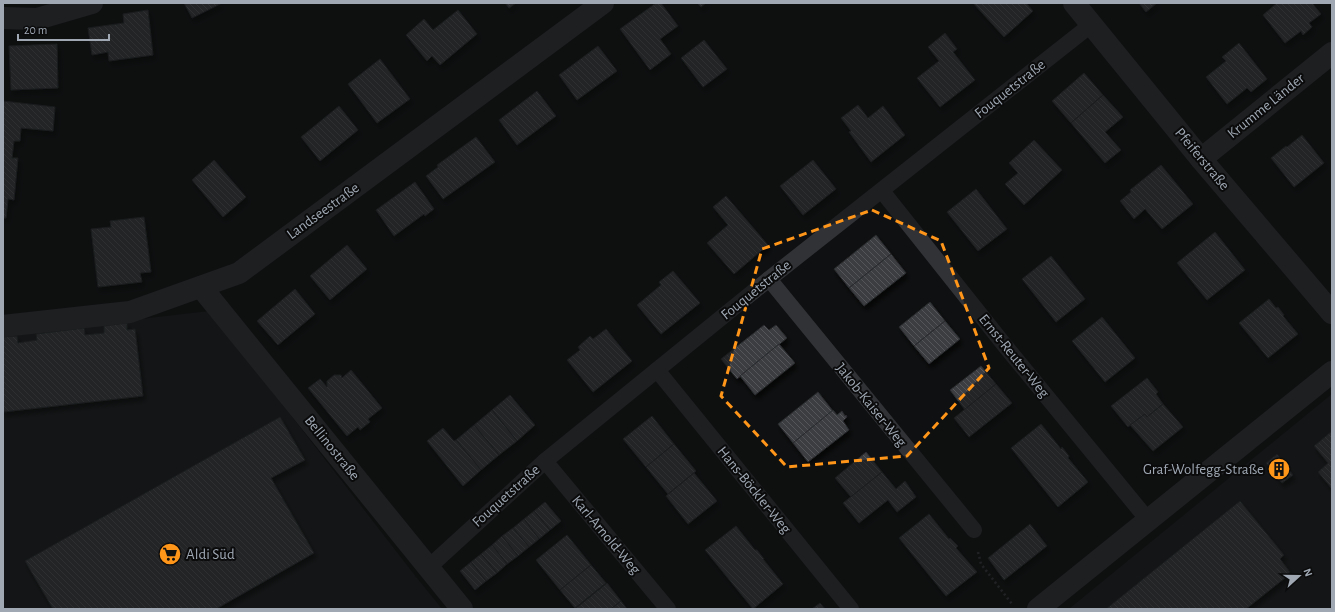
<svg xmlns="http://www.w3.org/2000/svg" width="1335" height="612" viewBox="0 0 1335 612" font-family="'Alegreya Sans',sans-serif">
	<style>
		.built { fill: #1b1c1e }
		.building { fill: url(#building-back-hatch); stroke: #292a2d; filter: url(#shadow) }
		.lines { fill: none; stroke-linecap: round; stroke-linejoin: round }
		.path { stroke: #36393d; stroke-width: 2.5; stroke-dasharray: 2 3; stroke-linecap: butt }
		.service { stroke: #303236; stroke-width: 16 }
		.minor { stroke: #303236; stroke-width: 22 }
		.marked { fill: none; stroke: #ff9519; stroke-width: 3; stroke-dasharray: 8 5; stroke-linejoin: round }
		.labels { text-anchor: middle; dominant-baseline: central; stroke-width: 4; stroke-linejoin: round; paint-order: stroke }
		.street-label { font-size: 15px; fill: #9fa8b3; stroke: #0b0b0c }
		.poi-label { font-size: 15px; fill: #9fa8b3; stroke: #0b0b0c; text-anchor: end }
	</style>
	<defs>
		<pattern id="building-back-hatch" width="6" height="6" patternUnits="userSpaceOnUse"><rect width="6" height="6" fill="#3b3e41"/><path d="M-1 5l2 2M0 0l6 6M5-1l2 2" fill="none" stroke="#54575a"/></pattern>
		<filter id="shadow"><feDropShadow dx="2.5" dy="4.5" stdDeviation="2" flood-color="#0009"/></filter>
	</defs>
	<rect width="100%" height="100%" fill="#0f1011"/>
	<g class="built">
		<polygon points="210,311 416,577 442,609 3,609 3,335"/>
		<polygon points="1332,394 1332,609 1069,609"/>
	</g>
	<g class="building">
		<polygon points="184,3 222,3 192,18"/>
		<polygon points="505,3 516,3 509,8"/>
		<polygon points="656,3 661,3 678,26 660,39 671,54 650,70 620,29"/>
		<polygon points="697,3 706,3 701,7"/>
		<polygon points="973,3 1026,3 1033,11 1004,37"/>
		<polygon points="1139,3 1157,3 1146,12"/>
		<polygon points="1277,3 1312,3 1321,14 1309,23 1312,27 1303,35 1301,31 1285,43 1263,15"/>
		<polygon points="148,10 153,55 109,61 108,52 92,55 88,28 124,23 123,14"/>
		<polygon points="458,10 477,34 440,65 432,56 427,61 406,35 424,19 433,30"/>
		<polygon points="945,33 957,49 953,52 975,80 940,107 917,78 939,61 928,47"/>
		<polygon points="704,40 727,69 703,87 681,58"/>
		<polygon points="1239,43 1267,79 1251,92 1247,88 1227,104 1206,77 1226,61 1222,57"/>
		<polygon points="57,44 58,88 11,90 9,46"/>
		<polygon points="598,46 617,71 577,100 559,75"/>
		<polygon points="380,59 410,99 377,123 348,84"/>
		<polygon points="1084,73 1103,95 1071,123 1052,101"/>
		<polygon points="537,91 556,116 517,145 499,120"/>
		<polygon points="1103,95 1123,117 1105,132 1121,150 1105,163 1071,123"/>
		<polygon points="3,101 55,107 53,131 21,128 20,141 14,141 12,158 18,158 14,200 8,199 6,218 3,218"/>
		<polygon points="858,105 868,118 883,106 905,135 871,162 849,132 851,131 841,118"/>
		<polygon points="339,106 358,130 320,161 301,137"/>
		<polygon points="1302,135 1324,163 1294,187 1271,158 1286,146 1287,147"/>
		<polygon points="476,137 495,162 443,199 426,176 438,167 437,165"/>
		<polygon points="1034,140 1062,170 1024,205 1005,184 1018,173 1009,163"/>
		<polygon points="214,160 246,197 223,217 192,180"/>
		<polygon points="813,160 836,189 803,215 780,186"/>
		<polygon points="1161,165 1193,204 1162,229 1145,209 1134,219 1120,201 1131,192 1130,190"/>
		<polygon points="415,182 434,209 425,216 424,214 394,236 376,210"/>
		<polygon points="976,189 1007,229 978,251 947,212"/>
		<polygon points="726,196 768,245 734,274 707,243 728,225 713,207"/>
		<polygon points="144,217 151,272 140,273 142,282 98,287 91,229 111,227 110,221"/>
		<polygon points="1215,232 1245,270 1207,300 1177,263"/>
		<polygon points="876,235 891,254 849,288 834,269"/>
		<polygon points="347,245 367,269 330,300 310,276"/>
		<polygon points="891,254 906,273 864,306 849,288"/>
		<polygon points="1051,256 1085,299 1056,322 1022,279"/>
		<polygon points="673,271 700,303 661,334 637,305 661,285 659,282"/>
		<polygon points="295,289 315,314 278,345 257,321"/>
		<polygon points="1269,299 1276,308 1278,307 1284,315 1283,316 1298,334 1268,358 1239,323"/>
		<polygon points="930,302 945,321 914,346 899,327"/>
		<polygon points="1102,317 1135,358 1105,382 1072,341"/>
		<polygon points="945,321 960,339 929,364 914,346"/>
		<polygon points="127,323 127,330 135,329 143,396 3,412 3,337 17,336 18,343 37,340 36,334 84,328 85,335 104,333 104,326"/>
		<polygon points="764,325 769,330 776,325 787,338 737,379 721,359"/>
		<polygon points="606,329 632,361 593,392 567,360 580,350 578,347 590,336 593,339"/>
		<polygon points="779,344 795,363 755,395 740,376"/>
		<polygon points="981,366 996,384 965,410 950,390"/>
		<polygon points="351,370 382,408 368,419 370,422 360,430 358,427 347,436 308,388 320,379 327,387 327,381 334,375 341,375 342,378"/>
		<polygon points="1147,378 1158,392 1156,394 1163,404 1147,417 1145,414 1128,427 1111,406"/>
		<polygon points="996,384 1012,403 969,437 954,418"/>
		<polygon points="818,392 833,411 793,443 778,424"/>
		<polygon points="510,395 535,425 517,441 492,410"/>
		<polygon points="1163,404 1183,427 1153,451 1130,425 1145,414 1147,417"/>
		<polygon points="492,410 517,441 499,455 474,425"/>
		<polygon points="833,410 837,415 842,411 845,416 846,415 847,417 843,421 849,430 808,462 793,443"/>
		<polygon points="652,416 674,444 646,467 623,439"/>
		<polygon points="280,417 305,460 271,478 314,553 216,609 53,609 25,561"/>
		<polygon points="1041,424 1061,449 1062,447 1069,456 1068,458 1088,482 1058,507 1011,448"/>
		<polygon points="474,425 499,455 481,470 456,440"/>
		<polygon points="443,428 454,441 456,440 481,470 463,486 427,441"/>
		<polygon points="1332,431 1332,489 1318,472 1328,463 1314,446"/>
		<polygon points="674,444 696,471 668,494 646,467"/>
		<polygon points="866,452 882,472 851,497 835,478"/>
		<polygon points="1277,454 1293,475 1282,483 1266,463"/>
		<polygon points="882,472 896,489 905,481 916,497 897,512 888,500 859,523 843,503"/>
		<polygon points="694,473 717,501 688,524 666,496"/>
		<polygon points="1240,501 1284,555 1280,559 1290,572 1289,573 1290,574 1246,609 1106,609"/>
		<polygon points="545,502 561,521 550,530 534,511"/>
		<polygon points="534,511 550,530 539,539 524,519"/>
		<polygon points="929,514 949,539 950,538 958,546 956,548 977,572 946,596 899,538"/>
		<polygon points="524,519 539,539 529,547 513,528"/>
		<polygon points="1030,524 1047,546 1004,580 988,558"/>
		<polygon points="736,526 755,550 757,550 764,559 763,559 783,584 753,609 705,550"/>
		<polygon points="513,528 529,547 518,556 502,536"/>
		<polygon points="567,535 591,565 560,590 536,560"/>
		<polygon points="502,536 518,556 507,564 492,545"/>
		<polygon points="492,545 507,564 497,573 481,554"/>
		<polygon points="481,554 497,573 486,581 471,562"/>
		<polygon points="471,562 486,581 475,590 460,571"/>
		<polygon points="591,565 606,583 575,608 560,590"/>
		<polygon points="607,583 621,601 611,609 575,609"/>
		<polygon points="621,601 627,609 611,609"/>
		<polygon points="820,603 825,609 812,609"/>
	</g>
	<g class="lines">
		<polyline class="path" points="978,552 981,564 1012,604"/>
		<g class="service">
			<polyline points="882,191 1006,347 1148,520"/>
			<polyline points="769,279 974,530"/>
			<polyline points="657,370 851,609"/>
			<polyline points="545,461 668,609"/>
			<polyline points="429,567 545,461 769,279 1092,24"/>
		</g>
		<g class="minor">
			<polyline points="1074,3 1201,159 1332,313"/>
			<polyline points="3,18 37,19 92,3"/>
			<polyline points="1201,159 1332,53"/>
			<polyline points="201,287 462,609"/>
			<polyline points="3,326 130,312 239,273 603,3"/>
			<polyline points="1038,609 1332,372"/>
		</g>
	</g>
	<path d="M0 0H1335V612H0ZM872,210l69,31 48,127 -82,88 -120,11 -66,-71 41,-147z" fill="#0f1011" fill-opacity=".55" fill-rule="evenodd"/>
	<path class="marked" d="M872,210l69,31 48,127 -82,88 -120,11 -66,-71 41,-147z"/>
	<defs>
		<g id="building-disc" transform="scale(1.15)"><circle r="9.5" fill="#ff9519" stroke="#0b0b0c"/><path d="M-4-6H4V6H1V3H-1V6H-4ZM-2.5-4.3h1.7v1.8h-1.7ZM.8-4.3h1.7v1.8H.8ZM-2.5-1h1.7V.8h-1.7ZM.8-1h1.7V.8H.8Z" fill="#111"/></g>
		<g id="supermarket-disc" transform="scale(1.15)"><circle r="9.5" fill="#ff9519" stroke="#0b0b0c"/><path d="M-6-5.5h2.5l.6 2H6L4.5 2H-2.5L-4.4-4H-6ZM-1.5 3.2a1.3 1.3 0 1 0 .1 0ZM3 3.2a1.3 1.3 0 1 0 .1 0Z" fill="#111"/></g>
	</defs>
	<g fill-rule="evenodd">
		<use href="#building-disc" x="1279" y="469"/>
		<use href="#supermarket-disc" x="170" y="554"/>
	</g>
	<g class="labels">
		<g class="street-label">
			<text transform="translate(1010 89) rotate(-38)">Fouquetstraße</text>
			<text transform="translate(1266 106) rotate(-39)">Krumme Länder</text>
			<text transform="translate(1202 159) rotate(50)">Pfeiferstraße</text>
			<text transform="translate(323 211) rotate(-36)">Landseestraße</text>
			<text transform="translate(756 290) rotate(-39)">Fouquetstraße</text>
			<text transform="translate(1014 356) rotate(51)">Ernst-Reuter-Weg</text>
			<text transform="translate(871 405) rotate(51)">Jakob-Kaiser-Weg</text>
			<text transform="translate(332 448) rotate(51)">Bellinostraße</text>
			<text transform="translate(754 490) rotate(51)">Hans-Böckler-Weg</text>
			<text transform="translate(506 496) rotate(-42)">Fouquetstraße</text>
			<text transform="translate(606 535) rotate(50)">Karl-Arnold-Weg</text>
		</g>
		<g class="poi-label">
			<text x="1264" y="469">Graf-Wolfegg-Straße</text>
			<text x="186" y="554" text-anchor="start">Aldi Süd</text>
		</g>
	</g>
	<rect width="1335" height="612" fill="none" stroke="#9fa8b3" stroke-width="8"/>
	<g transform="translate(1299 576) rotate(69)" stroke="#0b0b0c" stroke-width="3" paint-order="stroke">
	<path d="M0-3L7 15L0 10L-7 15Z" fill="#9fa8b3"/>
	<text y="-6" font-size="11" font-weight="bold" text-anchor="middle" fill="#9fa8b3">N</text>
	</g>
	<path d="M18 34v6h91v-6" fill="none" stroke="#9fa8b3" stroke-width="2"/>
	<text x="24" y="34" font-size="12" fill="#9fa8b3" stroke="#0b0b0c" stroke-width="3" paint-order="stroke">20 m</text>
</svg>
